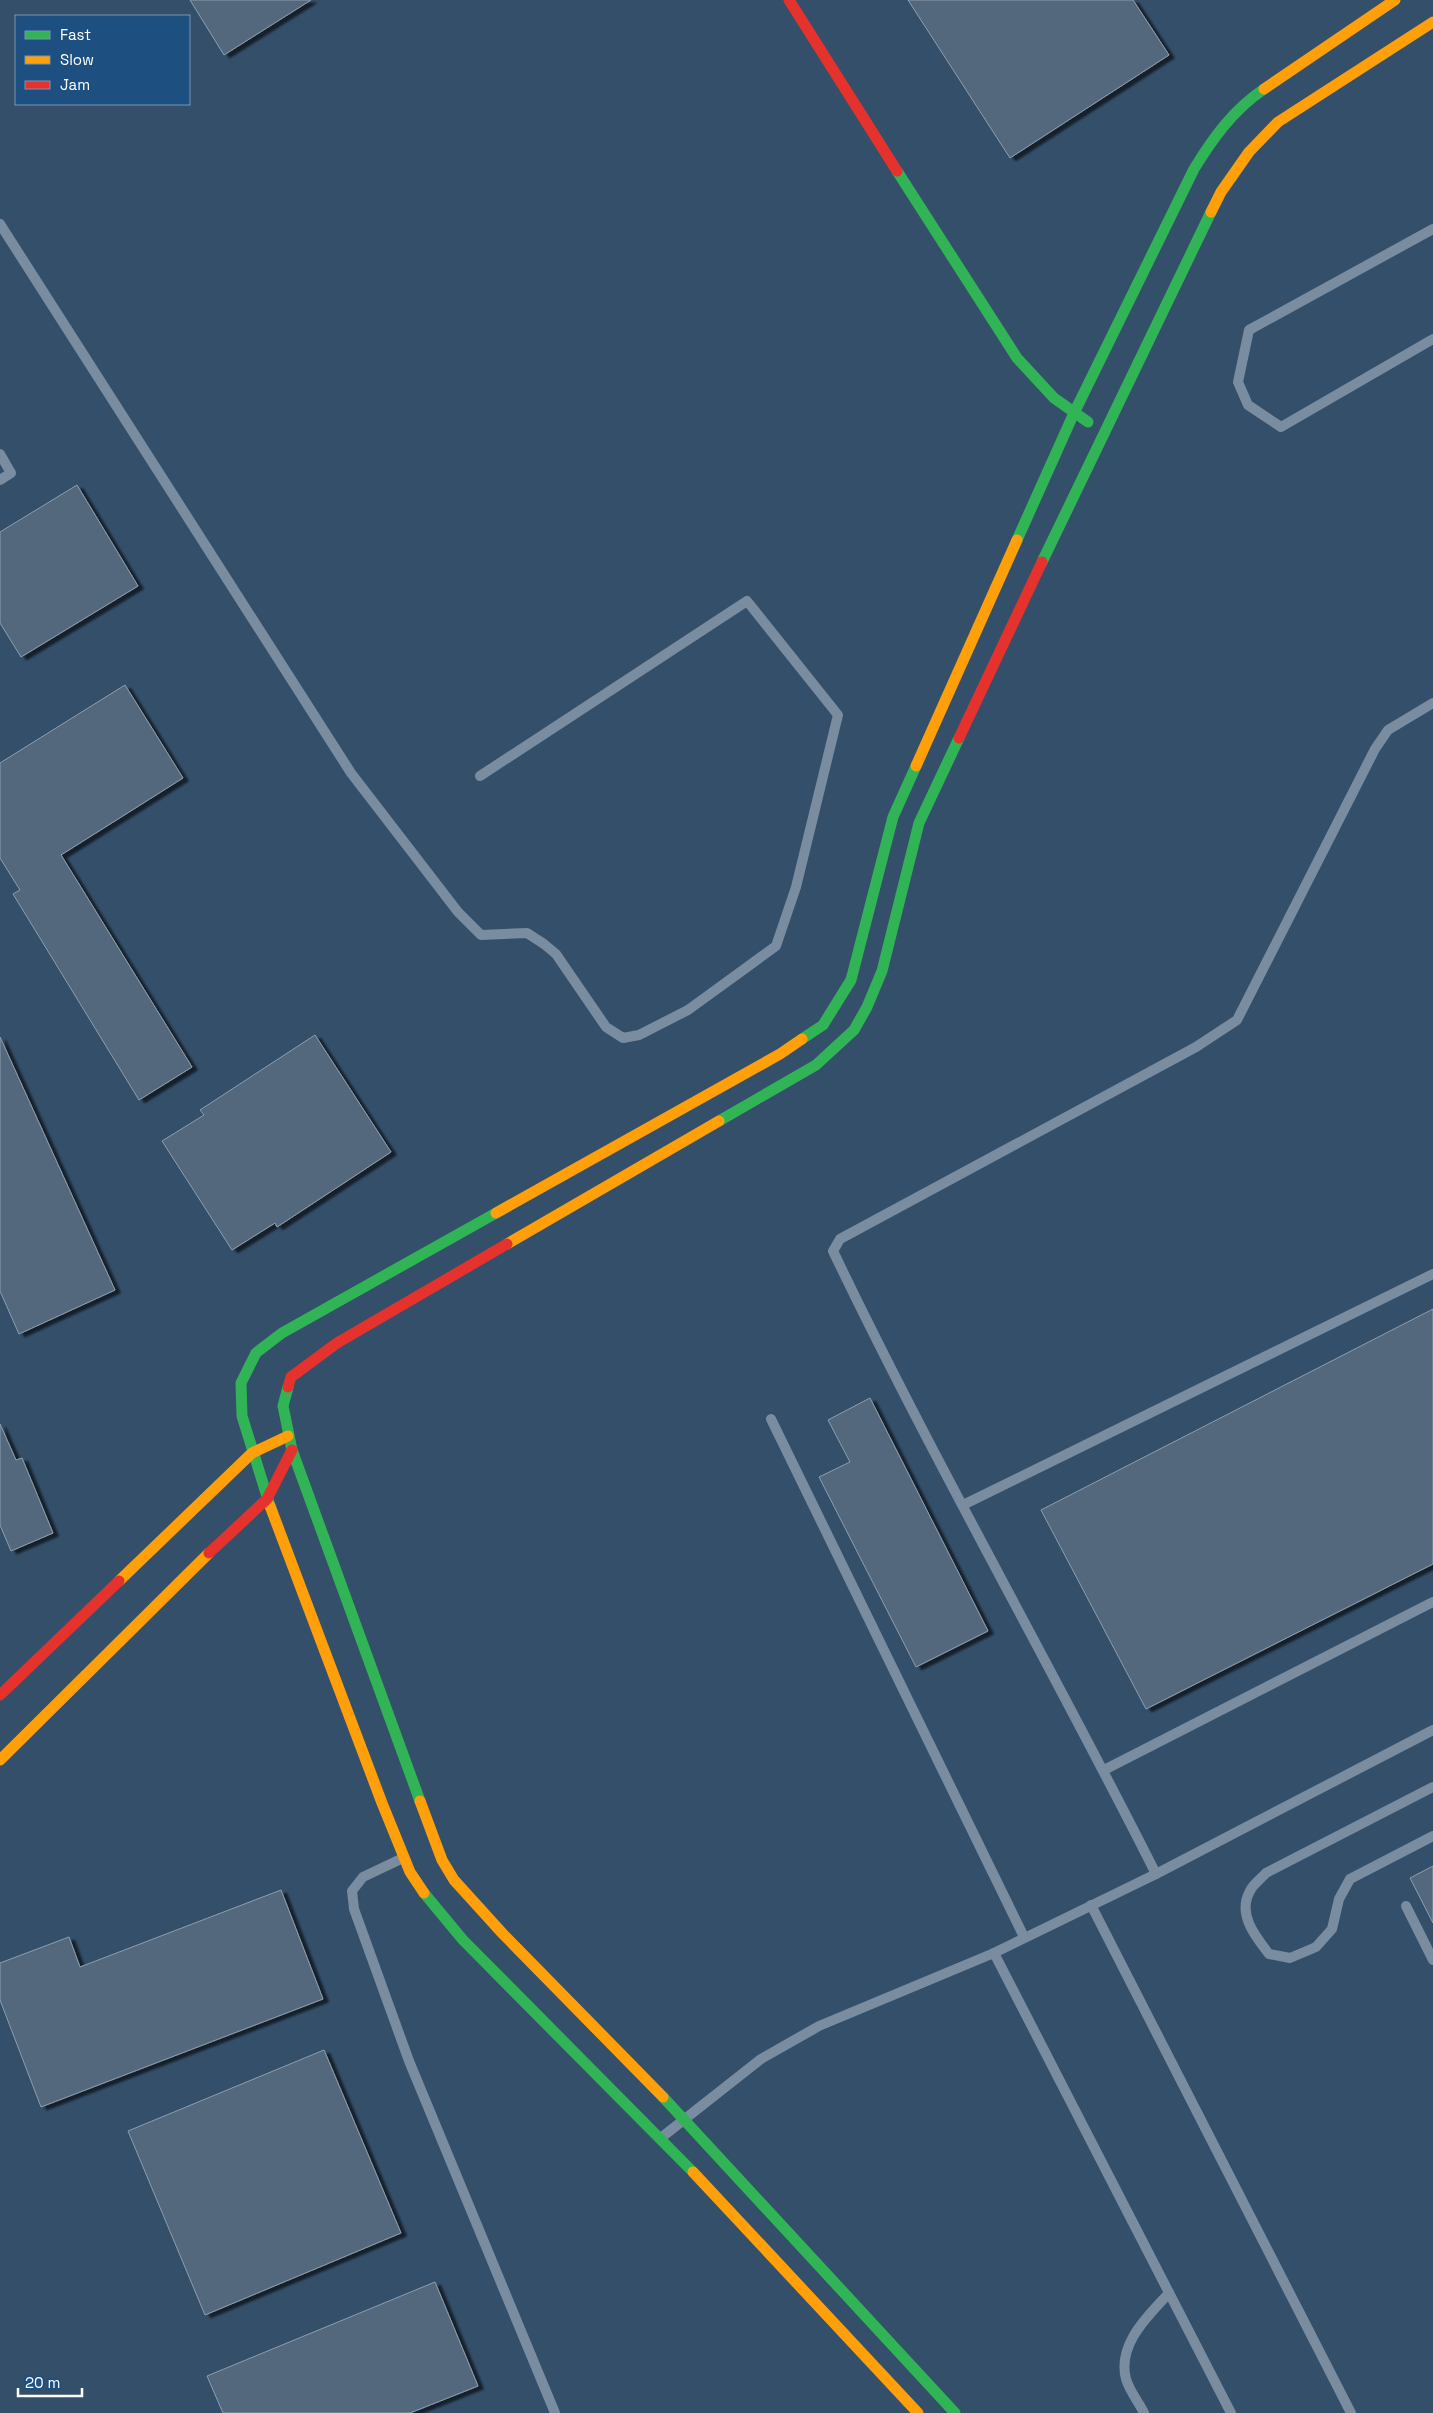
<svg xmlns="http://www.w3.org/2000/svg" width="1433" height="2413" viewBox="0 0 1433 2413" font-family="'Space Grotesk',sans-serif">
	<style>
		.building { fill: #52677d; stroke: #8d9eaf; filter: url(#shadow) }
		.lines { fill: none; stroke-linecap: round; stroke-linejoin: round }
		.lane { stroke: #798ca0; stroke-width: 10 }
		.fast { stroke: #30b455; stroke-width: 11 }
		.slow { stroke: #ff9f0a; stroke-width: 11 }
		.jam { stroke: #e5322d; stroke-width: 11 }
	</style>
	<defs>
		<filter id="shadow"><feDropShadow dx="5.5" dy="3" stdDeviation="1" flood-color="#0009"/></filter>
	</defs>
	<rect width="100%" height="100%" fill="#344f6a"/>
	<g class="building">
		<polygon points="190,0 311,0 224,55"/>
		<polygon points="908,0 1133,0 1169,55 1010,158"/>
		<polygon points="77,485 138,586 21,657 0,623 0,532"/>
		<polygon points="125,685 183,778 61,855 192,1067 139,1100 13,894 20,890 0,858 0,763"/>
		<polygon points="315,1035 391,1152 277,1227 275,1223 232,1250 162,1141 204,1115 200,1110"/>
		<polygon points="0,1037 115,1290 19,1334 0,1291"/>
		<polygon points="1433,1309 1433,1564 1146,1709 1041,1510"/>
		<polygon points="870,1398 988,1631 916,1667 819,1477 850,1462 828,1420"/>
		<polygon points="0,1424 16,1460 22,1458 53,1533 11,1551 0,1525"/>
		<polygon points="1433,1866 1433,1923 1410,1878"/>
		<polygon points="281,1890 323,1999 41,2107 0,2000 0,1963 69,1937 80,1967"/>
		<polygon points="324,2050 401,2233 205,2315 128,2131"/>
		<polygon points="435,2282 478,2386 410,2413 223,2413 207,2376"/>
	</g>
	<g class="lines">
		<g class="lane">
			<polyline points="0,224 351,773 458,912 481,935 527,933 544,944 556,954 606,1027 623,1038 639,1035 688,1010 776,946 796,887 838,715 747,601 480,776"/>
			<polyline points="1433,229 1249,330 1238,382 1248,405 1281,427 1433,339"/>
			<polyline points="0,454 11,473 0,480"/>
			<polyline points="771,1419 1024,1937"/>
			<polyline points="963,1505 1433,1274"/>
			<polyline points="1104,1770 1433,1602"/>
			<path d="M1433,1787l-167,86c-5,6 -13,11 -16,18 -13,23 5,45 19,63l21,4 26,-11 16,-18 7,-30 11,-20 83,-43"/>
			<polyline points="403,1858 363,1877 352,1891 354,1909 409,2061 555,2413"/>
			<path d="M1156,1874c-105,-209 -222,-412 -323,-623l7,-12 356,-192 41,-27 138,-271 13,-19 45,-27"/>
			<polyline points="1091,1905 1351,2413"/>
			<polyline points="1406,1906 1433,1960"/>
			<polyline points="994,1953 1231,2413"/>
			<polyline points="662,2137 761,2059 819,2026 994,1953 1156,1874 1433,1730"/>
			<path d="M1144,2413c-5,-10 -15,-23 -18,-34 -9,-35 22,-63 43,-86"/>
		</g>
		<g class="fast">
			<polyline points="897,171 1017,358 1054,398 1088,422"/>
			<path d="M1017,540l57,-127 120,-244c19,-31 39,-59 70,-80"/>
			<polyline points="1042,562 1211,212"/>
			<polyline points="802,1039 823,1025 851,980 893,817 916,766"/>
			<polyline points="719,1121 816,1065 854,1030 867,1007 882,971 919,823 959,738"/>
			<polyline points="288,1387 283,1406 292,1450 420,1801"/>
			<polyline points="270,1506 242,1416 241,1383 256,1353 282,1333 496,1213"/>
			<polyline points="424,1893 463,1940 693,2172"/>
			<polyline points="663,2097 955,2413"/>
		</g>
		<g class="slow">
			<polyline points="1264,89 1395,0"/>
			<polyline points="1211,212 1221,192 1249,152 1278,122 1433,22"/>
			<polyline points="916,766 1017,540"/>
			<polyline points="496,1213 780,1054 802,1039"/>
			<polyline points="507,1244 719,1121"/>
			<polyline points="270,1506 382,1803 410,1872 424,1893"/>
			<polyline points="119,1581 252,1453 288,1436"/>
			<polyline points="0,1760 209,1553"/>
			<polyline points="420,1801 442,1860 454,1880 503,1934 663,2097"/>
			<polyline points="693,2172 918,2413"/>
		</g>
		<g class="jam">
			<polyline points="789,0 897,171"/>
			<polyline points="959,738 1042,562"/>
			<polyline points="288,1387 291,1377 337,1343 507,1244"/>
			<polyline points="209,1553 267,1499 292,1450"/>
			<polyline points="0,1695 119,1581"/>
		</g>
	</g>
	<rect x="15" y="15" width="175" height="90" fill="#1d4f81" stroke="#7795b3"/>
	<rect x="25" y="31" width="25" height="8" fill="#30b455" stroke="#7795b3"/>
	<text x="60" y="40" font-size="15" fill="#ffffff">Fast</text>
	<rect x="25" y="56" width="25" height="8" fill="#ff9f0a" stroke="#7795b3"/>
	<text x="60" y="65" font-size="15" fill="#ffffff">Slow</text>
	<rect x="25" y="81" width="25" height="8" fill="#e5322d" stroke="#7795b3"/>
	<text x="60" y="90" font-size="15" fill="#ffffff">Jam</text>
	<path d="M18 2388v8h64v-8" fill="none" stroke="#ffffff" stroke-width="2.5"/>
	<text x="25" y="2388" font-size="15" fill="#ffffff" stroke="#1d4f81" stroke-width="4" paint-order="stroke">20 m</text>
</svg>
